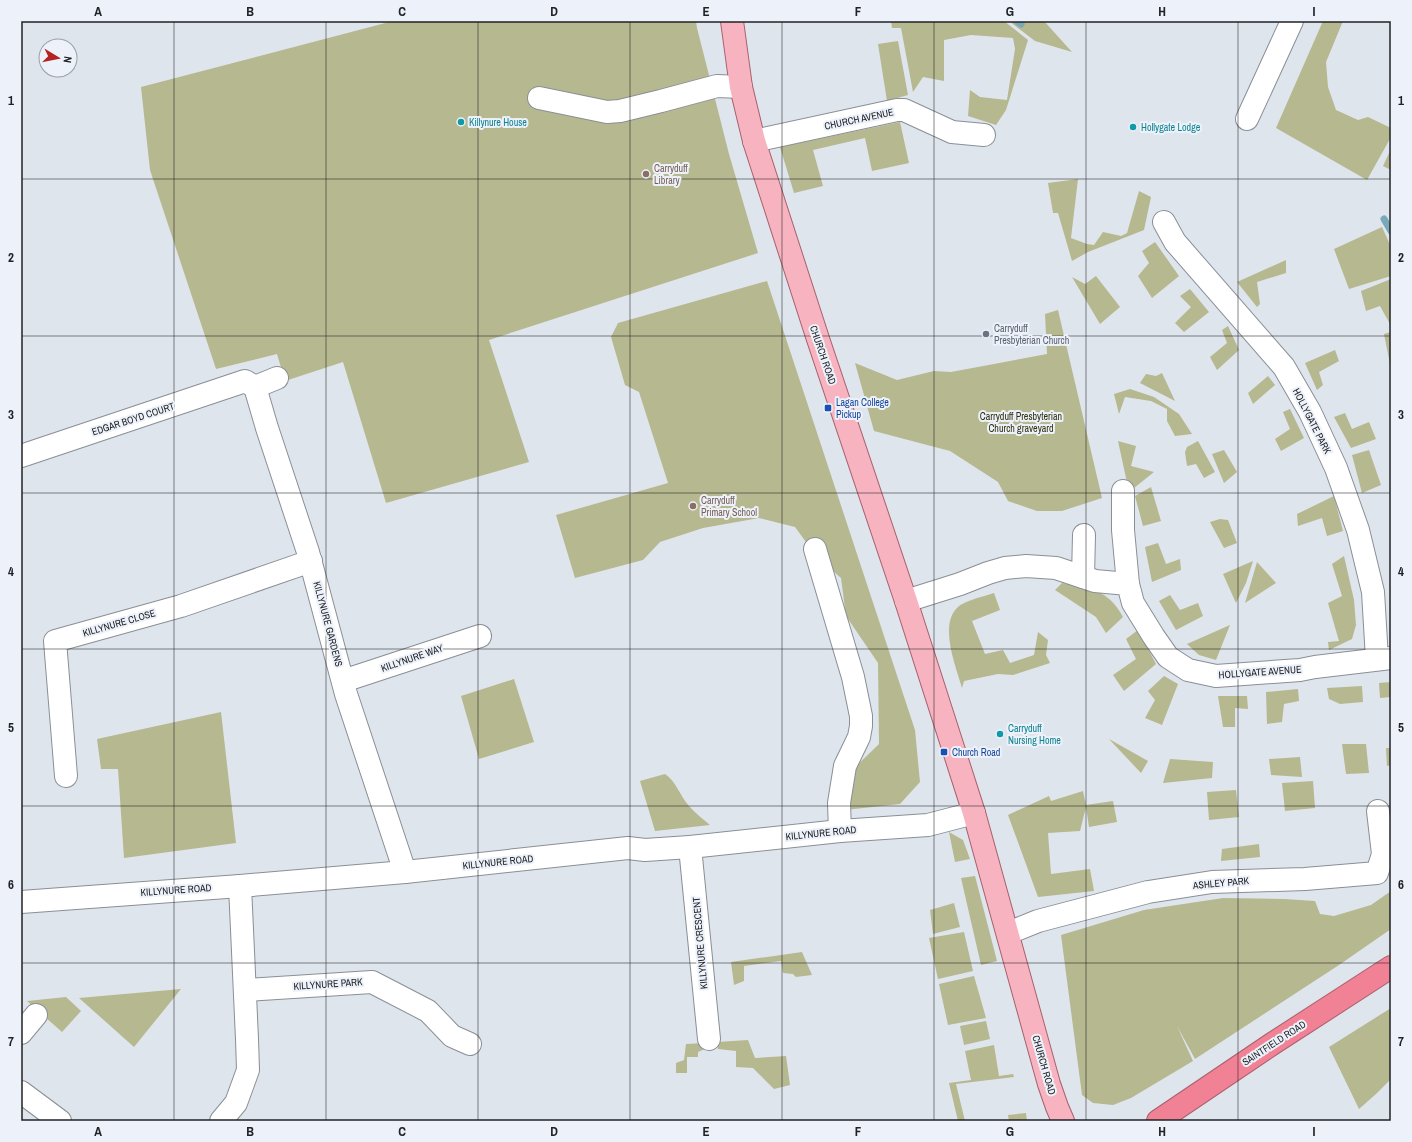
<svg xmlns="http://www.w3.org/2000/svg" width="1412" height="1142" viewBox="0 0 1412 1142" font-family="'Archivo Narrow',sans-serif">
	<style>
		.green { fill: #b6b88f }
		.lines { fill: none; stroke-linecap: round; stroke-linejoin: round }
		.stream { stroke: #79a8b8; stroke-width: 7 }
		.minor-casing { stroke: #8a8f96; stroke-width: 24 }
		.major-casing { stroke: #a8606d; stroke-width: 24 }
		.highway-casing { stroke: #a8606d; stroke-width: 24 }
		.minor { stroke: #fff; stroke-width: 22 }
		.major { stroke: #f7b3bf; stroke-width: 22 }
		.highway { stroke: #f18194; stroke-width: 22 }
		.grid { fill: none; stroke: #202225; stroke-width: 1; stroke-opacity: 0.55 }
		.culture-dot { fill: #0f9aa8; stroke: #edf2fa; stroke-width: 1.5 }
		.education-dot { fill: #8d6e63; stroke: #edf2fa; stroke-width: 1.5 }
		.worship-dot { fill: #6b7280; stroke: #edf2fa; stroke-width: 1.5 }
		.transit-dot { fill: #1a4fb4; stroke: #edf2fa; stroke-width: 1.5 }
		.labels { text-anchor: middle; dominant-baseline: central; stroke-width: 4; stroke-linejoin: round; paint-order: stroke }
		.street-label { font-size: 10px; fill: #202225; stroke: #edf2fa }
		.culture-label { font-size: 10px; fill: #0d838f; stroke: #edf2fa; text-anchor: start }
		.education-label { font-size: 10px; fill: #785e54; stroke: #edf2fa; text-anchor: start }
		.worship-label { font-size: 10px; fill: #5b616d; stroke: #edf2fa; text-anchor: start }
		.transit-label { font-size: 10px; fill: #164399; stroke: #edf2fa; text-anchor: start }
		.park-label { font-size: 10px; fill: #2f2f0d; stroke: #edf2fa }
		.neatline { fill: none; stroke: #202225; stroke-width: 1.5 }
		.grid-label { font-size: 13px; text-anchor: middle; font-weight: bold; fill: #202225 }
	</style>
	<rect width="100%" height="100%" fill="#dfe5ed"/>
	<g class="green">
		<polygon points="393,21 696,21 697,28 729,154 758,253 489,340 529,462 386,503 343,362 285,381 277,354 216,369 150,170 141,87"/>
		<polygon points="891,21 1004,21 1028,40 1006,110 996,125 968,116 970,90 980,97 1007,100 1015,49 1013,38 971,35 944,40 944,81 923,77 913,92 901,28 892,28"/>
		<polygon points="1009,21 1044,21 1072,52 1035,41"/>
		<polygon points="1323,21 1343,21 1326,62 1328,87 1336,110 1358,120 1368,117 1391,128 1391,137 1367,180 1276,128"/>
		<polygon points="898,41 908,95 887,101 878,44"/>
		<polygon points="900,122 909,163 872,171 865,138 813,150 823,186 794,193 780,147"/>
		<polygon points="1391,149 1391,170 1383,166"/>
		<polygon points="1078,179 1071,238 1087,244 1094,245 1103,232 1121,236 1127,233 1139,191 1151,197 1144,230 1088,252 1072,261 1058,213 1053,213 1048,183"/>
		<polygon points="1382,227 1391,247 1391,276 1349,289 1334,249"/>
		<polygon points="1155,242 1179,276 1152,298 1138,276 1149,263 1142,251"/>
		<polygon points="1286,260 1286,273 1257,282 1260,304 1257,307 1237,282"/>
		<polygon points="1096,276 1120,307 1100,324 1072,277 1085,284"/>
		<polygon points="1391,279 1391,323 1390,324 1380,306 1366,311 1361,291"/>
		<polygon points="767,281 915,730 920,782 900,804 845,810 846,776 879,744 878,663 846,616 841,578 817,557 795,527 759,518 703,528 660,542 643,560 575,578 556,515 668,483 639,392 625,385 611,337 618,323"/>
		<polygon points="1190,289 1209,312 1184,332 1175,323 1191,307 1180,296"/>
		<polygon points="1058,310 1102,498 1062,511 1037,511 1008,501 998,482 950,451 874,431 855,363 897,380 934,371 951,372 1047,354 1045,314"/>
		<polygon points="1228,326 1239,350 1217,370 1210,357 1227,343 1222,330"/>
		<polygon points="1391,332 1391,369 1384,334"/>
		<polygon points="1335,350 1339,361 1319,372 1323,385 1317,390 1305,363"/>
		<polygon points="1162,373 1175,401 1140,383 1146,374 1156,376"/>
		<polygon points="1268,376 1275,385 1253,404 1248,393"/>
		<polygon points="1130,389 1154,397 1179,414 1192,434 1175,436 1167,421 1167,409 1151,401 1125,397 1119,414 1114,394"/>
		<polygon points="1290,409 1304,438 1281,451 1275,439 1290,429 1283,412"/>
		<polygon points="1345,413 1352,429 1369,422 1376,439 1351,448 1334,417"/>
		<polygon points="1118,441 1136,446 1131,466 1154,472 1129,492"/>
		<polygon points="1198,441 1215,472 1204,478 1196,464 1187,466 1185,452 1187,447"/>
		<polygon points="1224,450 1237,472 1224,483 1212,454"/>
		<polygon points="1369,450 1381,485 1362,493 1352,455"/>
		<polygon points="1151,487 1161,521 1143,526 1135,496"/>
		<polygon points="1334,496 1343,531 1327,536 1322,518 1298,526 1297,514"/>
		<polygon points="1220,519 1228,520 1237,543 1224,548 1210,522"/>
		<polygon points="1158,543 1166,564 1180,559 1181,570 1152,582 1145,547"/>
		<polygon points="1344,556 1354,600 1356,625 1352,639 1329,650 1328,642 1339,641 1328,603 1342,596 1332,564"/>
		<polygon points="1253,561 1246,583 1236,603 1223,574"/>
		<polygon points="1257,562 1276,583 1245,603"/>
		<path d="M1062,583c29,6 46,6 61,34l-17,16 -10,-16 -41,-27z"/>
		<path d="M994,593l6,17 -28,11 13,33 18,-4 7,13 24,-8 4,-23 10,8 -2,15 4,8 -37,12 -15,-1 -34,7 -2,7c-6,-21 -23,-62 -5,-80 6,-7 28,-12 37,-15z"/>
		<polygon points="1170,595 1180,610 1198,603 1203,616 1176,630 1159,601"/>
		<polygon points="1230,625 1216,660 1199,655 1187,644"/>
		<polygon points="1138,630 1156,664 1124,691 1113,675 1136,659 1126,639"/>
		<polygon points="1164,676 1178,684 1162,725 1145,718 1155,700 1148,691"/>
		<polygon points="514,679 534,742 479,759 461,696"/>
		<polygon points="1391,682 1391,697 1380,698 1379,683"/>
		<polygon points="1362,686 1363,702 1340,704 1329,699 1327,688"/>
		<polygon points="1298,689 1299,701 1284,704 1282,722 1267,724 1266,692"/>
		<polygon points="1218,696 1247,696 1248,709 1235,708 1235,727 1223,727"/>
		<polygon points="221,712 236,843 124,858 118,769 101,769 97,739"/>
		<polygon points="1109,739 1148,761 1141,773"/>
		<polygon points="1342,744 1366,744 1369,773 1346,774"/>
		<polygon points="1386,748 1391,748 1391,765 1387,766"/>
		<polygon points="1300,757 1302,777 1271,775 1269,759"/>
		<polygon points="1170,759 1213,762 1212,778 1163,783"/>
		<path d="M665,774c11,7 15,22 24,32 6,7 14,13 21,19l-55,6 -15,-50z"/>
		<polygon points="1313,781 1315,808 1285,811 1282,783"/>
		<polygon points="1236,790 1239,817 1209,820 1207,792"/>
		<polygon points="1083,791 1086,805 1113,801 1117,822 1089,827 1086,807 1080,831 1048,833 1051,874 1090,869 1094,891 1038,897 1008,815 1049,796 1051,801"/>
		<polygon points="949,832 963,840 970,859 955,862"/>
		<polygon points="1259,844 1260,857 1221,861 1222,849"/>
		<polygon points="975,876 997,961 981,965 961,878"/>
		<polygon points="1391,891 1391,929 1339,965 1195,1059 1177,1026 1193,1061 1131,1098 1113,1105 1093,1103 1082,1095 1061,935 1144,910 1223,898 1284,899 1315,901 1320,914 1334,916 1371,905"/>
		<polygon points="954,903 960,927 933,934 930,910"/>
		<polygon points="964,932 973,971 938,979 929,938"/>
		<polygon points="802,952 812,975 796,977 793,974 783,973 781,961 744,966 744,981 734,985 731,962"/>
		<polygon points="974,976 986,1018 948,1025 939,984"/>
		<polygon points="181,989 134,1047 79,998"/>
		<polygon points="66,997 81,1011 62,1032 27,1001"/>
		<polygon points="1391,1008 1391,1079 1376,1094 1359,1109 1329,1047"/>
		<polygon points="986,1021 990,1039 964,1045 960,1026"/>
		<polygon points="748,1040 755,1058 786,1056 790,1085 774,1089 753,1068 736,1067 736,1051 718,1049 717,1042"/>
		<polygon points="705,1043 705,1049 698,1052 698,1057 687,1057 687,1073 676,1073 676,1063 684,1060 686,1044"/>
		<polygon points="994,1045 999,1076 1013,1074 1014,1077 956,1084 965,1121 958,1121 949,1083 971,1080 965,1051"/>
		<polygon points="1026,1113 1027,1121 1009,1121 1008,1115"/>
	</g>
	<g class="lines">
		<g class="stream">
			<polyline points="1017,21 1021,24"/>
			<polyline points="1384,219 1391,231"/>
		</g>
		<g class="minor-casing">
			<g id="minor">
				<polyline points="539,98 607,112 620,111 661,101 717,86 741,87"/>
				<polyline points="1247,119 1292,21"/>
				<polyline points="754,141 897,110 904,110 952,132 984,135"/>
				<polyline points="1164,222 1175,242 1284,367 1310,412 1336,468 1358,530 1373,592 1377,659"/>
				<polyline points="255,387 277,378"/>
				<polyline points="21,456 245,381 255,387 267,428 308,552 346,694 405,872"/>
				<polyline points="1123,491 1123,530 1128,584"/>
				<polyline points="815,549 853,677 861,716 861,726 859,737 845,766 839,803 840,831"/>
				<polyline points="1083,577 1084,535"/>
				<polyline points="906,601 960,584 988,573 1005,568 1026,566 1056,568 1095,581 1128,584 1133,603 1154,637 1168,657 1188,670 1216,676 1300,670 1315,667 1391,658"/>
				<polyline points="343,681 480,636"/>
				<polyline points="66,776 55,641 181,606 311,561"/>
				<polyline points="690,847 709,1039"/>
				<polyline points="21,902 240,886 405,872 628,848 645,850 690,847 840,831 928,825 974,813"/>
				<polyline points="1008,933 1038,921 1148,892 1212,882 1305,879 1377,873 1383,854 1378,811"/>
				<polyline points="245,990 372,982 428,1011 452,1036 470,1044"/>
				<polyline points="21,1033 36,1015"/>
				<polyline points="21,1092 60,1121"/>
				<polyline points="221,1121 236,1103 248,1070 247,1039 240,886"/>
			</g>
		</g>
		<g class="major-casing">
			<polyline id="major" points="732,21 741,87 754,141 818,339 906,601 974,813 1049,1084 1057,1107 1063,1121"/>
		</g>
		<g class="highway-casing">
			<polyline id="highway" points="1158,1121 1272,1044 1391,967"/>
		</g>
		<use href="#minor" class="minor"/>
		<use href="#major" class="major"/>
		<use href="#highway" class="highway"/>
	</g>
	<path class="grid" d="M174,21v1100M326,21v1100M478,21v1100M630,21v1100M782,21v1100M934,21v1100M1086,21v1100M1238,21v1100M21,179h1370M21,336h1370M21,493h1370M21,649h1370M21,806h1370M21,963h1370"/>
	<g class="culture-dot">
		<circle cx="461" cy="122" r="4"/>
		<circle cx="1133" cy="127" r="4"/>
		<circle cx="1000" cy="734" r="4"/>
	</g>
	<g class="education-dot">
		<circle cx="646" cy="174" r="4"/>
		<circle cx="693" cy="506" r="4"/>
	</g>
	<circle class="worship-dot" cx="986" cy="334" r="4"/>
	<g class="transit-dot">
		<rect x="824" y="404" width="8" height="8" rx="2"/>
		<rect x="940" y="748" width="8" height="8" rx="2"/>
	</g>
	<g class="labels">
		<g class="street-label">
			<text transform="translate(859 119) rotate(-12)">CHURCH AVENUE</text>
			<text transform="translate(823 355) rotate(71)">CHURCH ROAD</text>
			<text transform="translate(133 419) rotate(-18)">EDGAR BOYD COURT</text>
			<text transform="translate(1312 421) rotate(63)">HOLLYGATE PARK</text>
			<text transform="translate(119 623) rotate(-16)">KILLYNURE CLOSE</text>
			<text transform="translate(328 624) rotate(75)">KILLYNURE GARDENS</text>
			<text transform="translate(412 658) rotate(-19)">KILLYNURE WAY</text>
			<text transform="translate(1260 672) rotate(-4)">HOLLYGATE AVENUE</text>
			<text transform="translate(821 833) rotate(-6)">KILLYNURE ROAD</text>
			<text transform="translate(498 862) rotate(-6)">KILLYNURE ROAD</text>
			<text transform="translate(1221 883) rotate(-5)">ASHLEY PARK</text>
			<text transform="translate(176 890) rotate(-4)">KILLYNURE ROAD</text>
			<text transform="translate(700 943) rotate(-95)">KILLYNURE CRESCENT</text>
			<text transform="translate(328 984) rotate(-4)">KILLYNURE PARK</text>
			<text transform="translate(1274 1043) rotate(-33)">SAINTFIELD ROAD</text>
			<text transform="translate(1044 1065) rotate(74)">CHURCH ROAD</text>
		</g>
		<g class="culture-label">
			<text x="469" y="122">Killynure House</text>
			<text x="1141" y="127">Hollygate Lodge</text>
			<text x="1008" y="728">Carryduff<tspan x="1008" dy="12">Nursing Home</tspan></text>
		</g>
		<g class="education-label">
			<text x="654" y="168">Carryduff<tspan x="654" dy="12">Library</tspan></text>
			<text x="701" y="500">Carryduff<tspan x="701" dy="12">Primary School</tspan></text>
		</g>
		<g class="worship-label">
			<text x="994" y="328">Carryduff<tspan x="994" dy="12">Presbyterian Church</tspan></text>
		</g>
		<g class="transit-label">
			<text x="836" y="402">Lagan College<tspan x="836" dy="12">Pickup</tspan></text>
			<text x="952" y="752">Church Road</text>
		</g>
		<g class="park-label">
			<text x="1021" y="416">Carryduff Presbyterian<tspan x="1021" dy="12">Church graveyard</tspan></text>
		</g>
	</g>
	<rect width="1412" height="1142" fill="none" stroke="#edf2fa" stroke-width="44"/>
	<g transform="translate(58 58) rotate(100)"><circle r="19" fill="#edf2fa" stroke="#9b9fa5"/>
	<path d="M0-3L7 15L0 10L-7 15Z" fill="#b32321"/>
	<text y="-6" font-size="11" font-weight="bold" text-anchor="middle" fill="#202225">N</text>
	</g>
	<rect x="22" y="22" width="1368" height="1098" class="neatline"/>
	<g class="grid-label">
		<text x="98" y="16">A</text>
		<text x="250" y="16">B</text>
		<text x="402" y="16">C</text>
		<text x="554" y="16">D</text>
		<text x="706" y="16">E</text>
		<text x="858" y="16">F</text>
		<text x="1010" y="16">G</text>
		<text x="1162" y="16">H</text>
		<text x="1314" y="16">I</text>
		<text x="11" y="105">1</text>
		<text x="1401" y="105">1</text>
		<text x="11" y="262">2</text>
		<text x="1401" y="262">2</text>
		<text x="11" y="419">3</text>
		<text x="1401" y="419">3</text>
		<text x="11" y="576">4</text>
		<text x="1401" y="576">4</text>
		<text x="11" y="732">5</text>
		<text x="1401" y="732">5</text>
		<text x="11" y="889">6</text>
		<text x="1401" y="889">6</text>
		<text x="11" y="1046">7</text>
		<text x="1401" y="1046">7</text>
		<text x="98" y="1136">A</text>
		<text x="250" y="1136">B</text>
		<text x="402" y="1136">C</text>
		<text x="554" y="1136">D</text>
		<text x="706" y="1136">E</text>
		<text x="858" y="1136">F</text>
		<text x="1010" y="1136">G</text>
		<text x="1162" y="1136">H</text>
		<text x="1314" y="1136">I</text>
	</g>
</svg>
